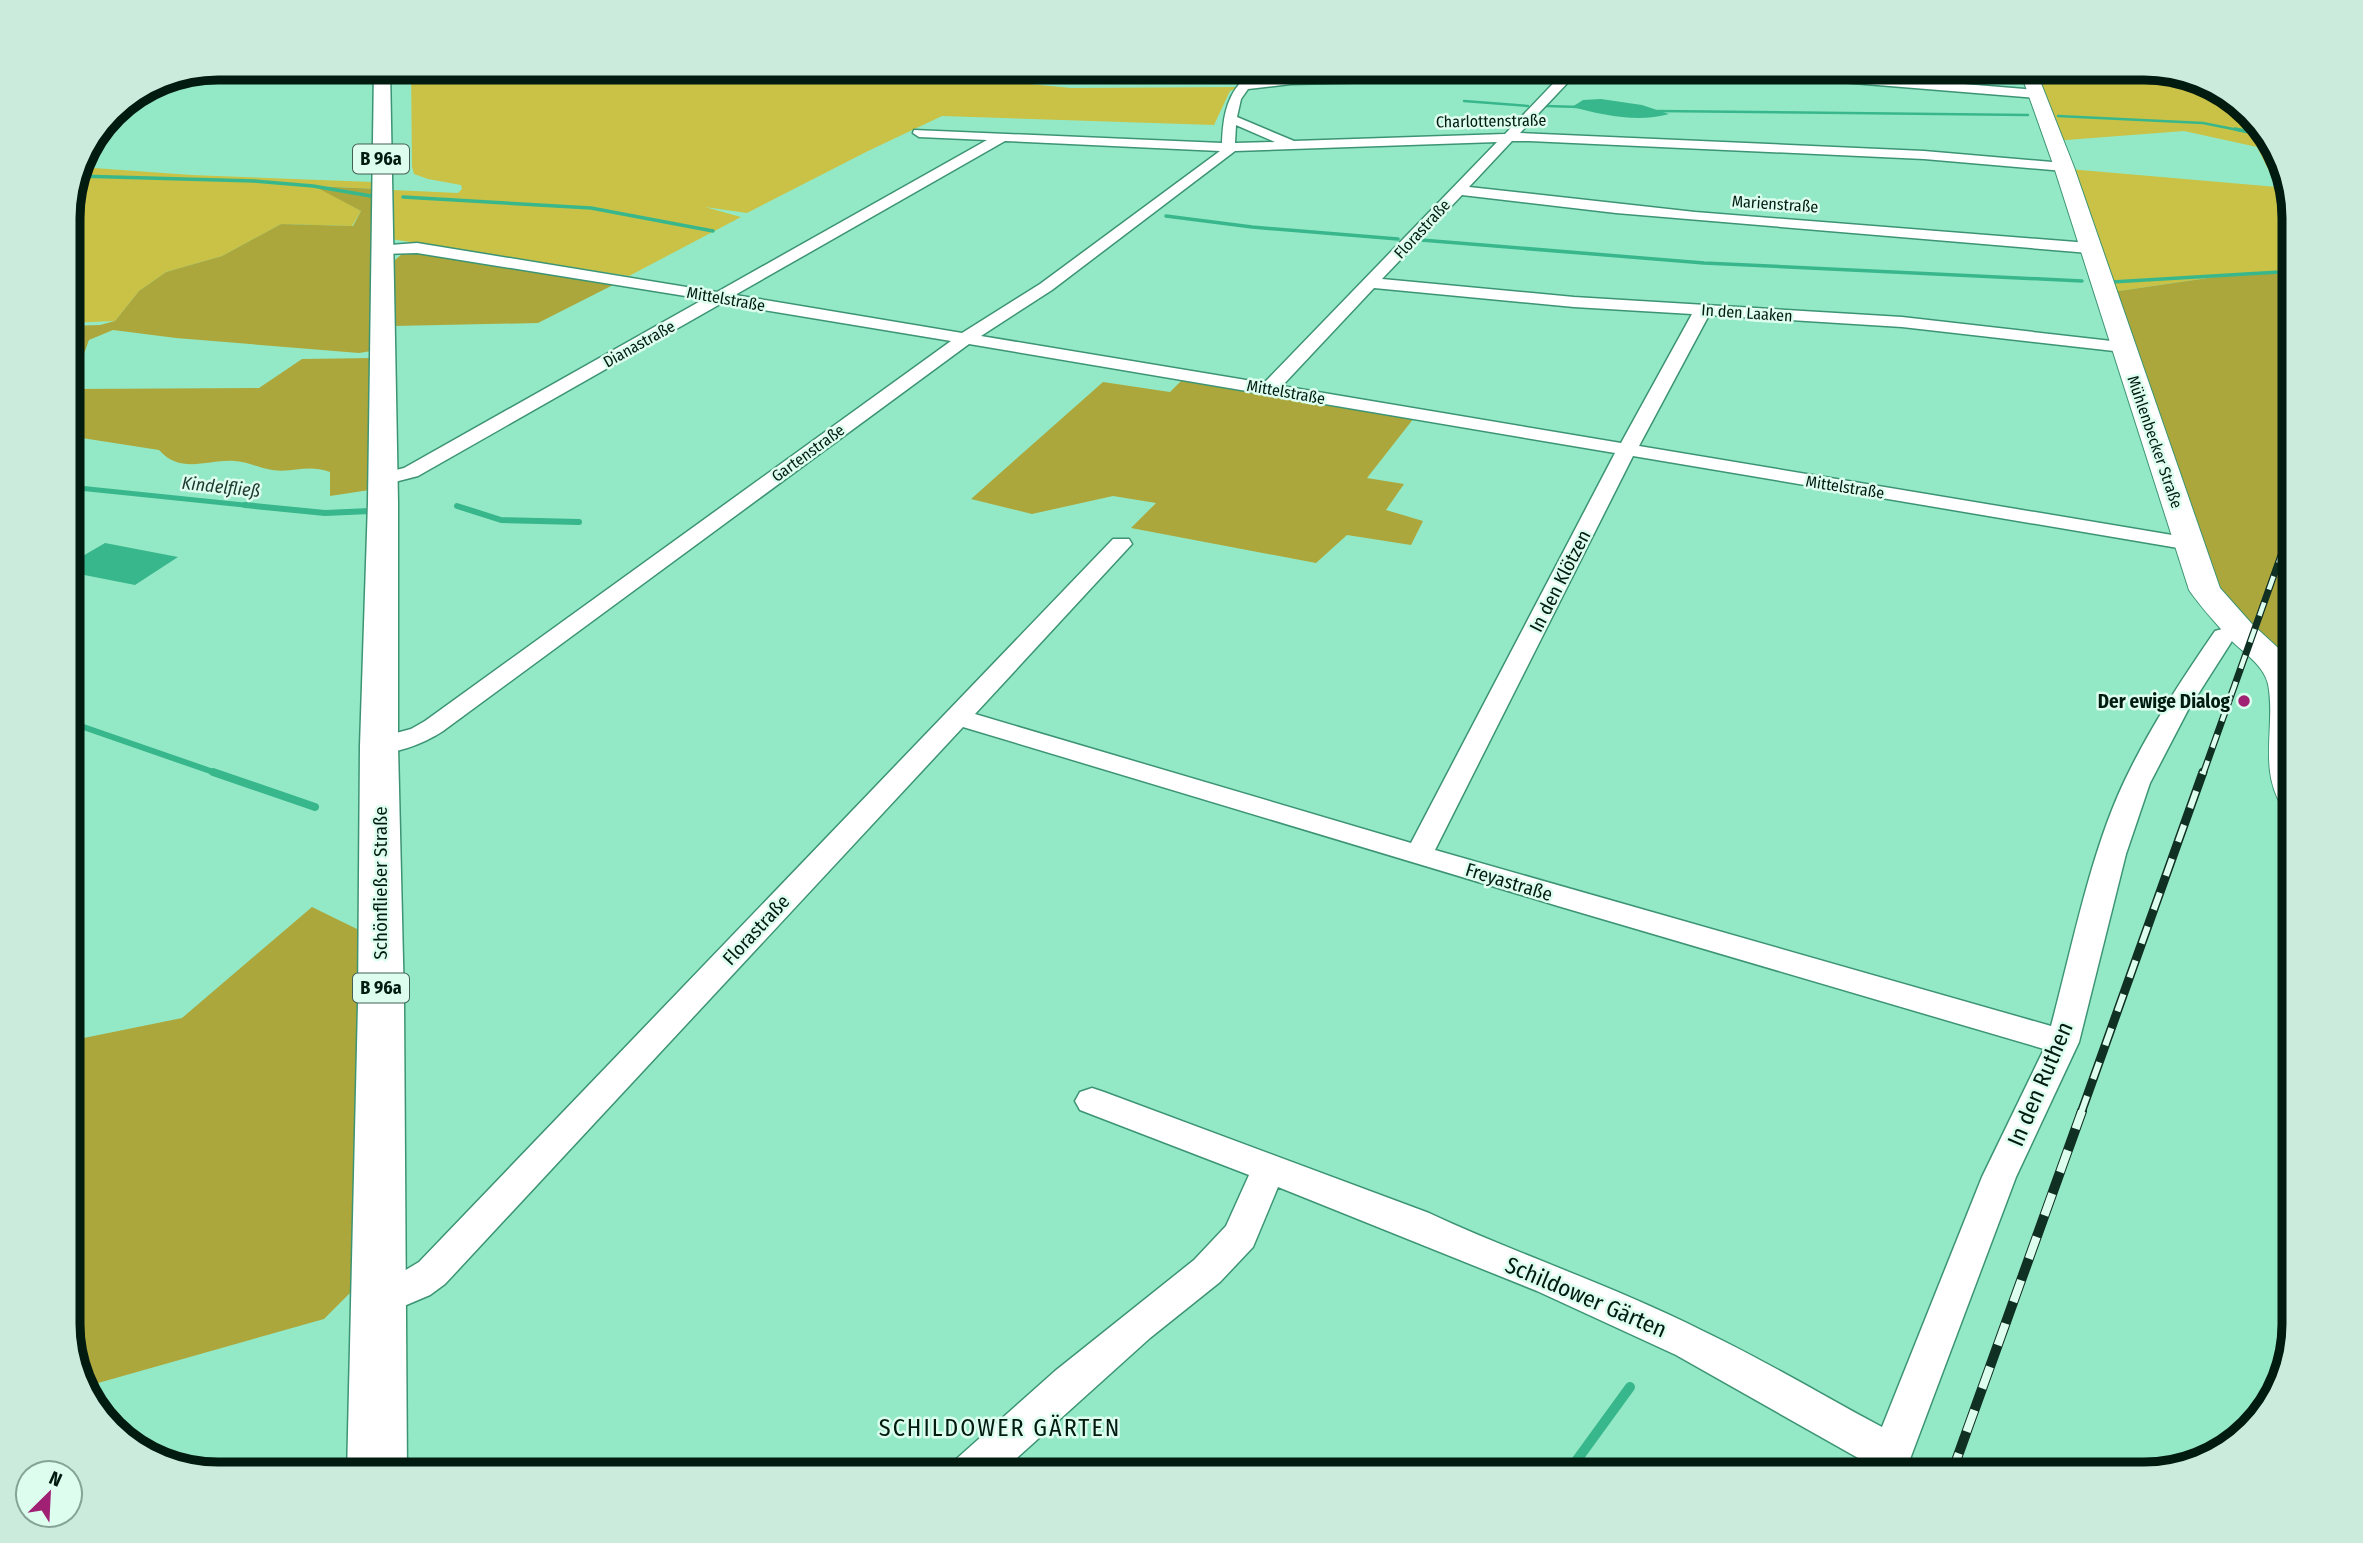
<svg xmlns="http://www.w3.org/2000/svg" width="2363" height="1543" viewBox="0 0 2363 1543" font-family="'Fira Sans Condensed',sans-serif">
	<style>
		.green { fill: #c9c246 }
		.forest { fill: #aca73c }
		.water { fill: #39b78c }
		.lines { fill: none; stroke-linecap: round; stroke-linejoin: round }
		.stream-far5 { stroke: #39b78c; stroke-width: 2.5 }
		.stream-far4 { stroke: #39b78c; stroke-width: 3.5 }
		.stream-far3 { stroke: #39b78c; stroke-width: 5 }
		.stream-far2 { stroke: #39b78c; stroke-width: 6 }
		.stream-far1 { stroke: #39b78c; stroke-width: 8 }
		.stream { stroke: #39b78c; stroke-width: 10 }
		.minor-casing { stroke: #3c9474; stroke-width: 3 }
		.secondary-casing { stroke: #3c9474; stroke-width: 2 }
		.primary-casing { stroke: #3c9474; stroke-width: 3 }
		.minor { fill: #fff; fill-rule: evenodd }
		.secondary { fill: #fff; fill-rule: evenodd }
		.primary { fill: #fff; fill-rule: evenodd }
		.rail-far2-casing { stroke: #103024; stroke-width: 7 }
		.rail-far1-casing { stroke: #103024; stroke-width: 9 }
		.rail-casing { stroke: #103024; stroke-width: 10 }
		.rail-far2 { stroke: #ddfeef; stroke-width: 4.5; stroke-dasharray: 14; stroke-linecap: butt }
		.rail-far1 { stroke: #ddfeef; stroke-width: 6; stroke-dasharray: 18; stroke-linecap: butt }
		.rail { stroke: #ddfeef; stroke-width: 8; stroke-dasharray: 23; stroke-linecap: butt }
		.poi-dot { fill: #a02073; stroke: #ddfeef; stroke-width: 2.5 }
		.labels { text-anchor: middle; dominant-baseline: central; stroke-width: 5; stroke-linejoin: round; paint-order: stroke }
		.far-street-label { font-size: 16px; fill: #011b11; stroke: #ddfeef }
		.shield { fill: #ddfeef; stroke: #435f54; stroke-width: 2 }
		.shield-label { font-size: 18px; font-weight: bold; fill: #011b11 }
		.far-water-label { font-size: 18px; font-style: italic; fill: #203a30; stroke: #ddfeef }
		.street-label { font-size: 19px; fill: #011b11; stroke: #ddfeef }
		.poi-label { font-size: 19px; font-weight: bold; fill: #011b11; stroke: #ddfeef; text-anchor: end }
		.near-street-label { font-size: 23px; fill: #011b11; stroke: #ddfeef }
		.near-neighbourhood-label { font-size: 24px; letter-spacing: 2px; fill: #011b11; stroke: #ddfeef }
		.rim { fill: none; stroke: #011b11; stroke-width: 9 }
	</style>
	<rect width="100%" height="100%" fill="#93e9c6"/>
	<g class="green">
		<polygon points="411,68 750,68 792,73 977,79 1071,88 1239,87 1230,91 1214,125 942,116 868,151 747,213 705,207 741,217 629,276 391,239 393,190 458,193 462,189 461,185 428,179 414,174 412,167"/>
		<polygon points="2027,68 2144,68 2228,93 2275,144 2295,218 2295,274 2248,272 2105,293 2069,169 2277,187 2257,147 2184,131 2053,141"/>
		<polygon points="80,167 191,175 373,182 378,189 316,186 361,211 352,226 281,224 222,256 166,272 139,291 115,321 69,323 69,209"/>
	</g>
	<g class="forest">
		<path d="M314,186l64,3 -7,162 -12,2 -183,-15 -63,-8 -24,10 -18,49 188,-1 43,-29 72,-1 2,131 -46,7v-24c-24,-8 -35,1 -58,-2 -13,-2 -24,-8 -37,-9 -27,-2 -54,14 -76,-11l-90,-14v-110l31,-1 15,-4 24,-30 27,-19 56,-16 59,-32 72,2 8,-15z"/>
		<polygon points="416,250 615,284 538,323 394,326 395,260 402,254"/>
		<polygon points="2249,272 2295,274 2295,658 2286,662 2240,649 2243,624 2216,580 2201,533 2177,510 2105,293"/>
		<polygon points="1182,380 1414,418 1367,478 1404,484 1386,510 1423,521 1411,545 1347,535 1316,563 1131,528 1156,503 1113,496 1032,514 971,499 1103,382 1170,392"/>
		<polygon points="312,907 359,930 356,1287 324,1319 84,1387 69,1334 69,1041 182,1018"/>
	</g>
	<g class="water">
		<path d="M1601,99l41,6 27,9c-31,9 -66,1 -97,-7l11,-7z"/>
		<polygon points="105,543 178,557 135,585 69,572 69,564"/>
	</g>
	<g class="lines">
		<g class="stream-far5">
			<polyline points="1464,101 1528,106"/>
			<polyline points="1546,106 1579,107"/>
			<polyline points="1657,111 2028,115"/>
			<polyline points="2058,116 2203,123 2243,131"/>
		</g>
		<g class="stream-far4">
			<polyline points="2235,129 2268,136"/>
			<polyline points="77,176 254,181 313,186 371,196"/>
			<polyline points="403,197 591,208 713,231"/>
			<polyline points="1166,216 1252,227 1398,239"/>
			<polyline points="1421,240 1704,263 2082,281"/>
			<polyline points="2112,282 2295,271"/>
		</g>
		<polyline class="stream-far3" points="69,487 263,507"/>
		<g class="stream-far2">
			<polyline points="245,505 325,513 370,511"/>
			<polyline points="457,506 501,520 579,522"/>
			<polyline points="69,722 219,774"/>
		</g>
		<polyline class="stream-far1" points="213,772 315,807"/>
		<polyline class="stream" points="1566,1475 1630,1387"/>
		<g class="minor-casing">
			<path id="minor" d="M1568,68l248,4 220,18 6,4 -6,4 -220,-18 -241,-5 -55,58 404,18 140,12 7,4 -7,4 -140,-12 -395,-18h-17l-43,46 226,25 394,31 8,5 -8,5 -473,-40 -154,-18 -80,84 192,18 328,20 227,26 3,4 -3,4 -6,1 -221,-25 -193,-12 -70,131 551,92 8,1 3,5 -3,5 -8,1 -557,-94 -198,394 616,176c21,-78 39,-172 73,-244 25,-53 58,-103 91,-151l25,-7 8,2 4,5 -4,5 -16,5 -44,69 -38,73 -24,71 -47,188 -63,135 -112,298h-41l4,-12 -191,-108 -139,-64 -259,-104 -25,60 -33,35 -70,56 -152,137h-50l6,-14 101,-90 139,-111 32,-34 23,-51 -169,-65 -5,-9 5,-9 12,-4 12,4 325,121c90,42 185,73 274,118 61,29 119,64 179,96l100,-250 62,-128 -486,-143 -595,-179 -518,557 -15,11 -52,22 -13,-5 -6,-12 6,-12 39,-17 15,-9 694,-723h16l3,5 -157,170 436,129 204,-390 -646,-109 -526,387c-18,12 -52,26 -73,21l-4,-6 4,-6 41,-11 14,-8 526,-380 -229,-38 -304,173 -35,9 -7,-2 -3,-4 3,-4 28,-7 300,-169 -287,-46 -36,1 -8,-5 3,-3 41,-3 300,49 270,-152 -68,-3 -6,-4 1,-3 308,13c1,-22 3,-42 18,-60l51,-7h81l4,2v4l-85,2 -43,5 -7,10 -4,18 57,24 211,-7zM1236,125l39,17 -40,1zM1005,141l215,10 -180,133 -78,49 -227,-38zM1497,142l-233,241 -283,-47 71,-46 183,-139zM1374,288l200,19 118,7 -71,129 -339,-57z"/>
		</g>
		<g class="secondary-casing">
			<path id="secondary" d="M2019,68h16l39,99 146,421 32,36 36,33 7,11v141l-13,-3c-24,-37 -6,-82 -14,-122 -5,-21 -28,-33 -41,-48 -13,-15 -27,-30 -38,-46l-135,-423z"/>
		</g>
		<g class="primary-casing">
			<polygon id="primary" points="374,68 390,68 398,502 398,746 404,1003 407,1475 347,1475 358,1003 360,746 368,502"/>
		</g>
		<use href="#minor" class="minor"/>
		<use href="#secondary" class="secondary"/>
		<use href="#primary" class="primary"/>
		<g class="rail-far2-casing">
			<polyline id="rail-far2" points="2203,774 2295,516"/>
		</g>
		<g class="rail-far1-casing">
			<polyline id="rail-far1" points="2081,1113 2203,772"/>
		</g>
		<g class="rail-casing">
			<polyline id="rail" points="1951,1475 2082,1111"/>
		</g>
		<use href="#rail-far2" class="rail-far2"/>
		<use href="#rail-far1" class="rail-far1"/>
		<use href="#rail" class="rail"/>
	</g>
	<circle class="poi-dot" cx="2244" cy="701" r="7"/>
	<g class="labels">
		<g class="far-street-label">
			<text transform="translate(1491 121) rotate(-1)">Charlottenstraße</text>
			<text transform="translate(1775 204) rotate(4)">Marienstraße</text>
			<text transform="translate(1422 229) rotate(-47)">Florastraße</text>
			<text transform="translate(726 299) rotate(10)">Mittelstraße</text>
			<text transform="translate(1747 313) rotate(4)">In den Laaken</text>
			<text transform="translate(639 344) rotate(-29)">Dianastraße</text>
			<text transform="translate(1286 392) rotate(10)">Mittelstraße</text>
			<text transform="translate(2155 442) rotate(71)">Mühlenbecker Straße</text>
			<text transform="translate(808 453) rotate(-36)">Gartenstraße</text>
			<text transform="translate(1845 487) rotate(9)">Mittelstraße</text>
		</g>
		<g class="shield">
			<rect x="353" y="144.5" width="56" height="29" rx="5"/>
			<rect x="353" y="973.5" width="56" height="29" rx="5"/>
		</g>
		<g class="shield-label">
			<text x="381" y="159">B 96a</text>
			<text x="381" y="988">B 96a</text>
		</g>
		<g class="far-water-label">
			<text transform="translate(221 487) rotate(6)">Kindelfließ</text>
		</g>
		<g class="street-label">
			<text transform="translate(1560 581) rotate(-63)">In den Klötzen</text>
			<text transform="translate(1509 882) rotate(17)">Freyastraße</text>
			<text transform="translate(380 883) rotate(-90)">Schönfließer Straße</text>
			<text transform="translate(756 930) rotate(-47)">Florastraße</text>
		</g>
		<g class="poi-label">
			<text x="2230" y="701">Der ewige Dialog</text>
		</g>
		<g class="near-street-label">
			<text transform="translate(2040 1084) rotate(-67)">In den Ruthen</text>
			<text transform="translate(1586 1297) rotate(23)">Schildower Gärten</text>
		</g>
		<g class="near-neighbourhood-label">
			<text x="1000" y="1428">SCHILDOWER GÄRTEN</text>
		</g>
	</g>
	<path d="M0 0H2363V1543H0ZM218 80H2144A138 138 0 0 1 2282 218V1324A138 138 0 0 1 2144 1462H218A138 138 0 0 1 80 1324V218A138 138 0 0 1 218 80Z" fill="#cbecdd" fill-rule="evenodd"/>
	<path class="rim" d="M218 80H2144A138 138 0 0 1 2282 218V1324A138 138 0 0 1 2144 1462H218A138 138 0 0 1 80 1324V218A138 138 0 0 1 218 80Z"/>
	<g transform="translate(49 1494) rotate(24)"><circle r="33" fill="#ddfeef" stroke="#85a396" stroke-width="2"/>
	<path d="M0-5L12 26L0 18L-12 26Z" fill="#a02073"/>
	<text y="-10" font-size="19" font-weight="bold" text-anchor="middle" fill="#011b11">N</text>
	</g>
</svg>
